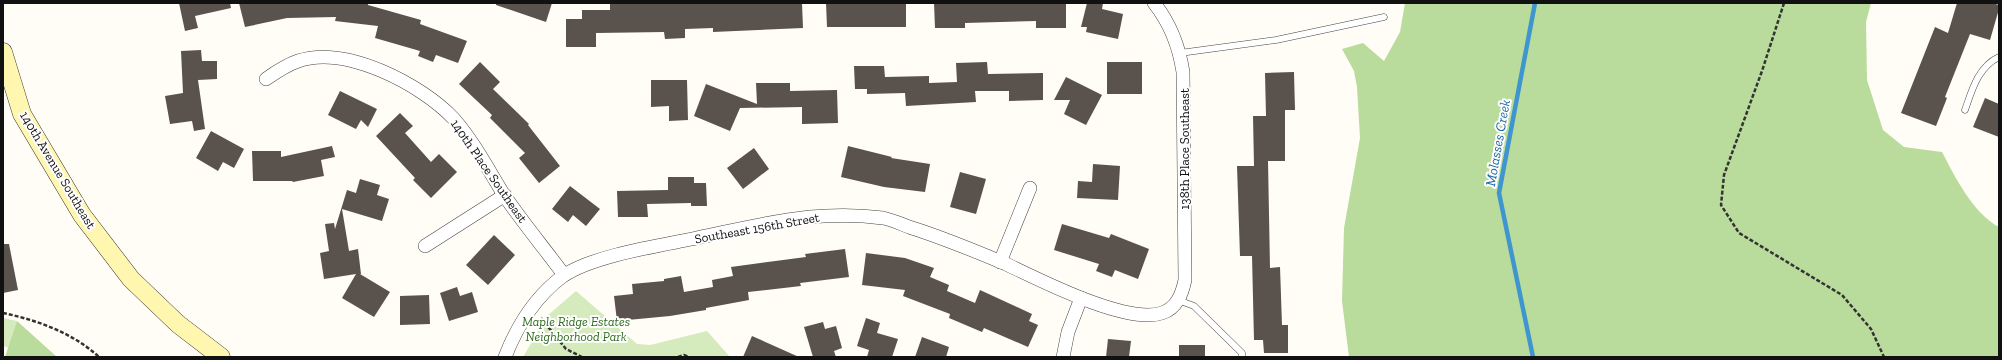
<svg xmlns="http://www.w3.org/2000/svg" width="2002" height="360" viewBox="0 0 2002 360" font-family="'Zilla Slab',serif">
	<style>
		.green { fill: #d5ebbd }
		.forest { fill: #b9dc9c }
		.lines { fill: none; stroke-linecap: round; stroke-linejoin: round }
		.stream { stroke: #3f96cf; stroke-width: 4.5 }
		.building { fill: #5a524d }
		.lane-casing { stroke: #444; stroke-width: 7 }
		.street-casing { stroke: #444; stroke-width: 14 }
		.secondary-casing { stroke: #333; stroke-width: 19 }
		.path { stroke: #333; stroke-width: 2.5; stroke-dasharray: 4 2; stroke-linecap: butt }
		.lane { stroke: #fff; stroke-width: 6 }
		.street { stroke: #fff; stroke-width: 13 }
		.secondary { stroke: #fff6b0; stroke-width: 18 }
		.labels { text-anchor: middle; dominant-baseline: central; stroke-width: 4; stroke-linejoin: round; paint-order: stroke }
		.street-label { font-size: 13px; fill: #111; stroke: #fff }
		.park-label { font-size: 13px; font-style: italic; fill: #2f6b1f; stroke: #fff }
		.water-label { font-size: 14px; font-style: italic; fill: #1768a6; stroke: #fff }
	</style>
	<rect width="100%" height="100%" fill="#fffdf5"/>
	<g class="green">
		<polygon points="576,291 637,344 650,345 707,331 730,357 523,357 547,316"/>
		<polygon points="3,318 17,321 9,348 3,346"/>
	</g>
	<g class="forest">
		<path d="M1405,3h466l-5,19 1,58 16,50 21,17 38,5c13,25 31,61 57,75v130h-650l-7,-56 2,-73 16,-90 -3,-51 -3,-16 -12,-22 21,-6 21,18 16,-29z"/>
		<polygon points="17,321 57,357 5,357"/>
	</g>
	<g class="lines">
		<polyline class="stream" points="1533,357 1499,193 1535,3"/>
	</g>
	<g class="building">
		<polygon points="179,3 230,3 231,8 195,16 198,28 185,31"/>
		<polygon points="239,3 368,3 368,5 421,20 420,24 467,41 458,63 436,55 433,62 418,56 420,51 375,38 378,26 335,21 336,17 287,18 245,27"/>
		<polygon points="496,3 552,3 546,22 496,5"/>
		<polygon points="802,3 803,28 713,32 713,28 685,29 685,38 665,39 664,32 596,33 596,47 566,47 566,19 582,19 582,10 610,10 610,4"/>
		<polygon points="826,3 906,3 906,27 827,27"/>
		<polygon points="934,3 1066,3 1066,28 1036,28 1036,21 965,23 965,28 935,28"/>
		<polygon points="1087,3 1103,3 1102,9 1123,14 1118,39 1086,32 1087,27 1081,27"/>
		<polygon points="1957,3 1992,3 1999,5 1999,9 1990,40 1970,34 1945,97 1947,98 1936,126 1901,113 1935,27 1948,33"/>
		<polygon points="201,50 202,61 217,61 217,79 198,80 205,129 194,131 192,121 170,124 165,96 183,93 181,51"/>
		<polygon points="480,62 500,82 493,89 529,124 528,125 560,166 539,183 519,158 525,153 490,118 492,115 459,84"/>
		<polygon points="987,62 988,74 1043,73 1043,100 1009,101 1009,91 975,91 976,102 906,106 905,93 867,94 867,89 855,89 854,66 884,66 885,77 929,76 929,83 957,82 956,63"/>
		<rect x="1107" y="62" width="35" height="32"/>
		<polygon points="1294,72 1295,110 1285,110 1285,161 1268,161 1270,268 1280,267 1282,325 1288,325 1288,353 1264,353 1263,340 1254,340 1252,256 1240,256 1237,166 1254,166 1253,116 1266,116 1265,73"/>
		<polygon points="1066,77 1102,95 1086,125 1064,114 1070,100 1054,100"/>
		<polygon points="651,80 687,80 688,120 669,121 669,106 651,107"/>
		<polygon points="756,83 790,83 790,91 837,90 838,123 802,124 802,107 740,108 730,131 694,116 706,84 757,104"/>
		<polygon points="340,91 377,109 368,127 361,120 356,129 328,115"/>
		<polygon points="1985,98 1999,104 1999,137 1973,127"/>
		<polygon points="400,113 413,126 405,133 431,162 439,154 457,172 431,198 413,180 415,178 376,136"/>
		<polygon points="211,131 244,149 234,168 223,162 218,171 196,158"/>
		<polygon points="332,146 335,157 321,160 324,176 293,182 292,181 253,181 252,151 281,151 281,157"/>
		<polygon points="848,146 892,157 891,158 930,164 925,192 884,187 841,177"/>
		<polygon points="754,148 769,169 743,189 727,168"/>
		<polygon points="1093,164 1120,166 1118,200 1077,198 1078,181 1092,182"/>
		<polygon points="960,172 986,179 976,214 950,207"/>
		<polygon points="668,177 694,177 694,183 706,183 707,206 691,206 691,203 647,204 648,217 618,217 617,191 668,190"/>
		<polygon points="360,179 380,185 377,195 389,199 382,221 342,209 349,251 358,249 361,274 360,274 390,292 374,317 342,298 356,274 324,279 320,253 329,251 325,224 334,223 335,229 347,190 356,193"/>
		<polygon points="570,186 600,209 586,226 573,215 568,222 552,209"/>
		<polygon points="1062,224 1109,238 1111,234 1149,249 1138,279 1115,270 1112,277 1096,271 1099,264 1054,250"/>
		<polygon points="494,235 515,255 488,285 466,265"/>
		<polygon points="3,244 9,244 18,290 3,293"/>
		<polygon points="845,249 849,277 800,283 801,286 748,292 749,300 706,308 706,310 670,316 617,321 614,296 633,294 632,284 664,281 664,279 681,276 684,292 713,287 712,280 733,276 731,267 806,257 805,254"/>
		<polygon points="866,253 905,258 934,268 930,277 949,285 947,291 975,303 980,290 1032,314 1029,321 1038,325 1028,347 984,328 982,332 949,318 950,314 903,296 905,290 862,285"/>
		<polygon points="457,287 460,296 472,292 478,312 449,321 440,293"/>
		<polygon points="429,295 430,324 400,325 400,296"/>
		<polygon points="866,318 880,323 877,333 898,339 892,357 867,357 869,350 857,346"/>
		<polygon points="823,322 825,329 836,326 842,348 834,351 836,357 813,357 804,327"/>
		<polygon points="752,336 799,357 743,357"/>
		<polygon points="922,337 949,347 946,357 915,357"/>
		<polygon points="1108,339 1131,341 1129,357 1106,357"/>
		<rect x="1179" y="345" width="26" height="12"/>
	</g>
	<g class="lines">
		<g class="lane-casing">
			<g id="lane">
				<polyline points="1180,53 1276,40 1384,17"/>
				<path d="M1965,110c7,-20 13,-43 34,-53"/>
				<polyline points="1178,300 1194,306 1242,353 1242,357"/>
			</g>
		</g>
		<g class="street-casing">
			<g id="street">
				<path d="M266,79c10,-7 20,-14 32,-18 48,-16 123,23 156,58 20,23 34,50 50,76 19,28 41,54 60,80"/>
				<polyline points="425,246 505,195"/>
				<polyline points="1000,262 1030,188"/>
				<path d="M505,357c12,-31 31,-61 58,-81 29,-20 94,-30 129,-37 39,-8 78,-18 118,-22 23,-2 50,-2 73,1 10,2 20,7 29,10 32,10 63,23 94,36 34,16 121,61 156,49 15,-5 20,-19 23,-33l-2,-208c-4,-26 -13,-49 -29,-69"/>
				<polyline points="1063,357 1068,332 1081,298"/>
			</g>
		</g>
		<g class="secondary-casing">
			<polyline id="secondary" points="3,52 22,114 82,215 131,279 178,324 221,357"/>
		</g>
		<g class="path">
			<polyline points="1784,3 1762,71 1724,175 1721,205 1739,233 1842,295 1871,329 1884,357"/>
			<path d="M3,313c34,7 70,20 96,44"/>
			<polyline points="541,318 566,349 582,357"/>
			<polyline points="678,357 684,355 689,357"/>
		</g>
		<use href="#lane" class="lane"/>
		<use href="#street" class="street"/>
		<use href="#secondary" class="secondary"/>
	</g>
	<g class="labels">
		<g class="street-label">
			<text transform="translate(1184 149) rotate(-90)">138th Place Southeast</text>
			<text transform="translate(58 170) rotate(59)">140th Avenue Southeast</text>
			<text transform="translate(489 171) rotate(55)">140th Place Southeast</text>
			<text transform="translate(757 228) rotate(-10)">Southeast 156th Street</text>
		</g>
		<g class="park-label">
			<text x="576" y="321">Maple Ridge Estates<tspan x="576" dy="15">Neighborhood Park</tspan></text>
		</g>
		<g class="water-label">
			<text transform="translate(1498 143) rotate(-80)">Molasses Creek</text>
		</g>
	</g>
	<rect width="2002" height="360" fill="none" stroke="#111111" stroke-width="8"/>
</svg>
